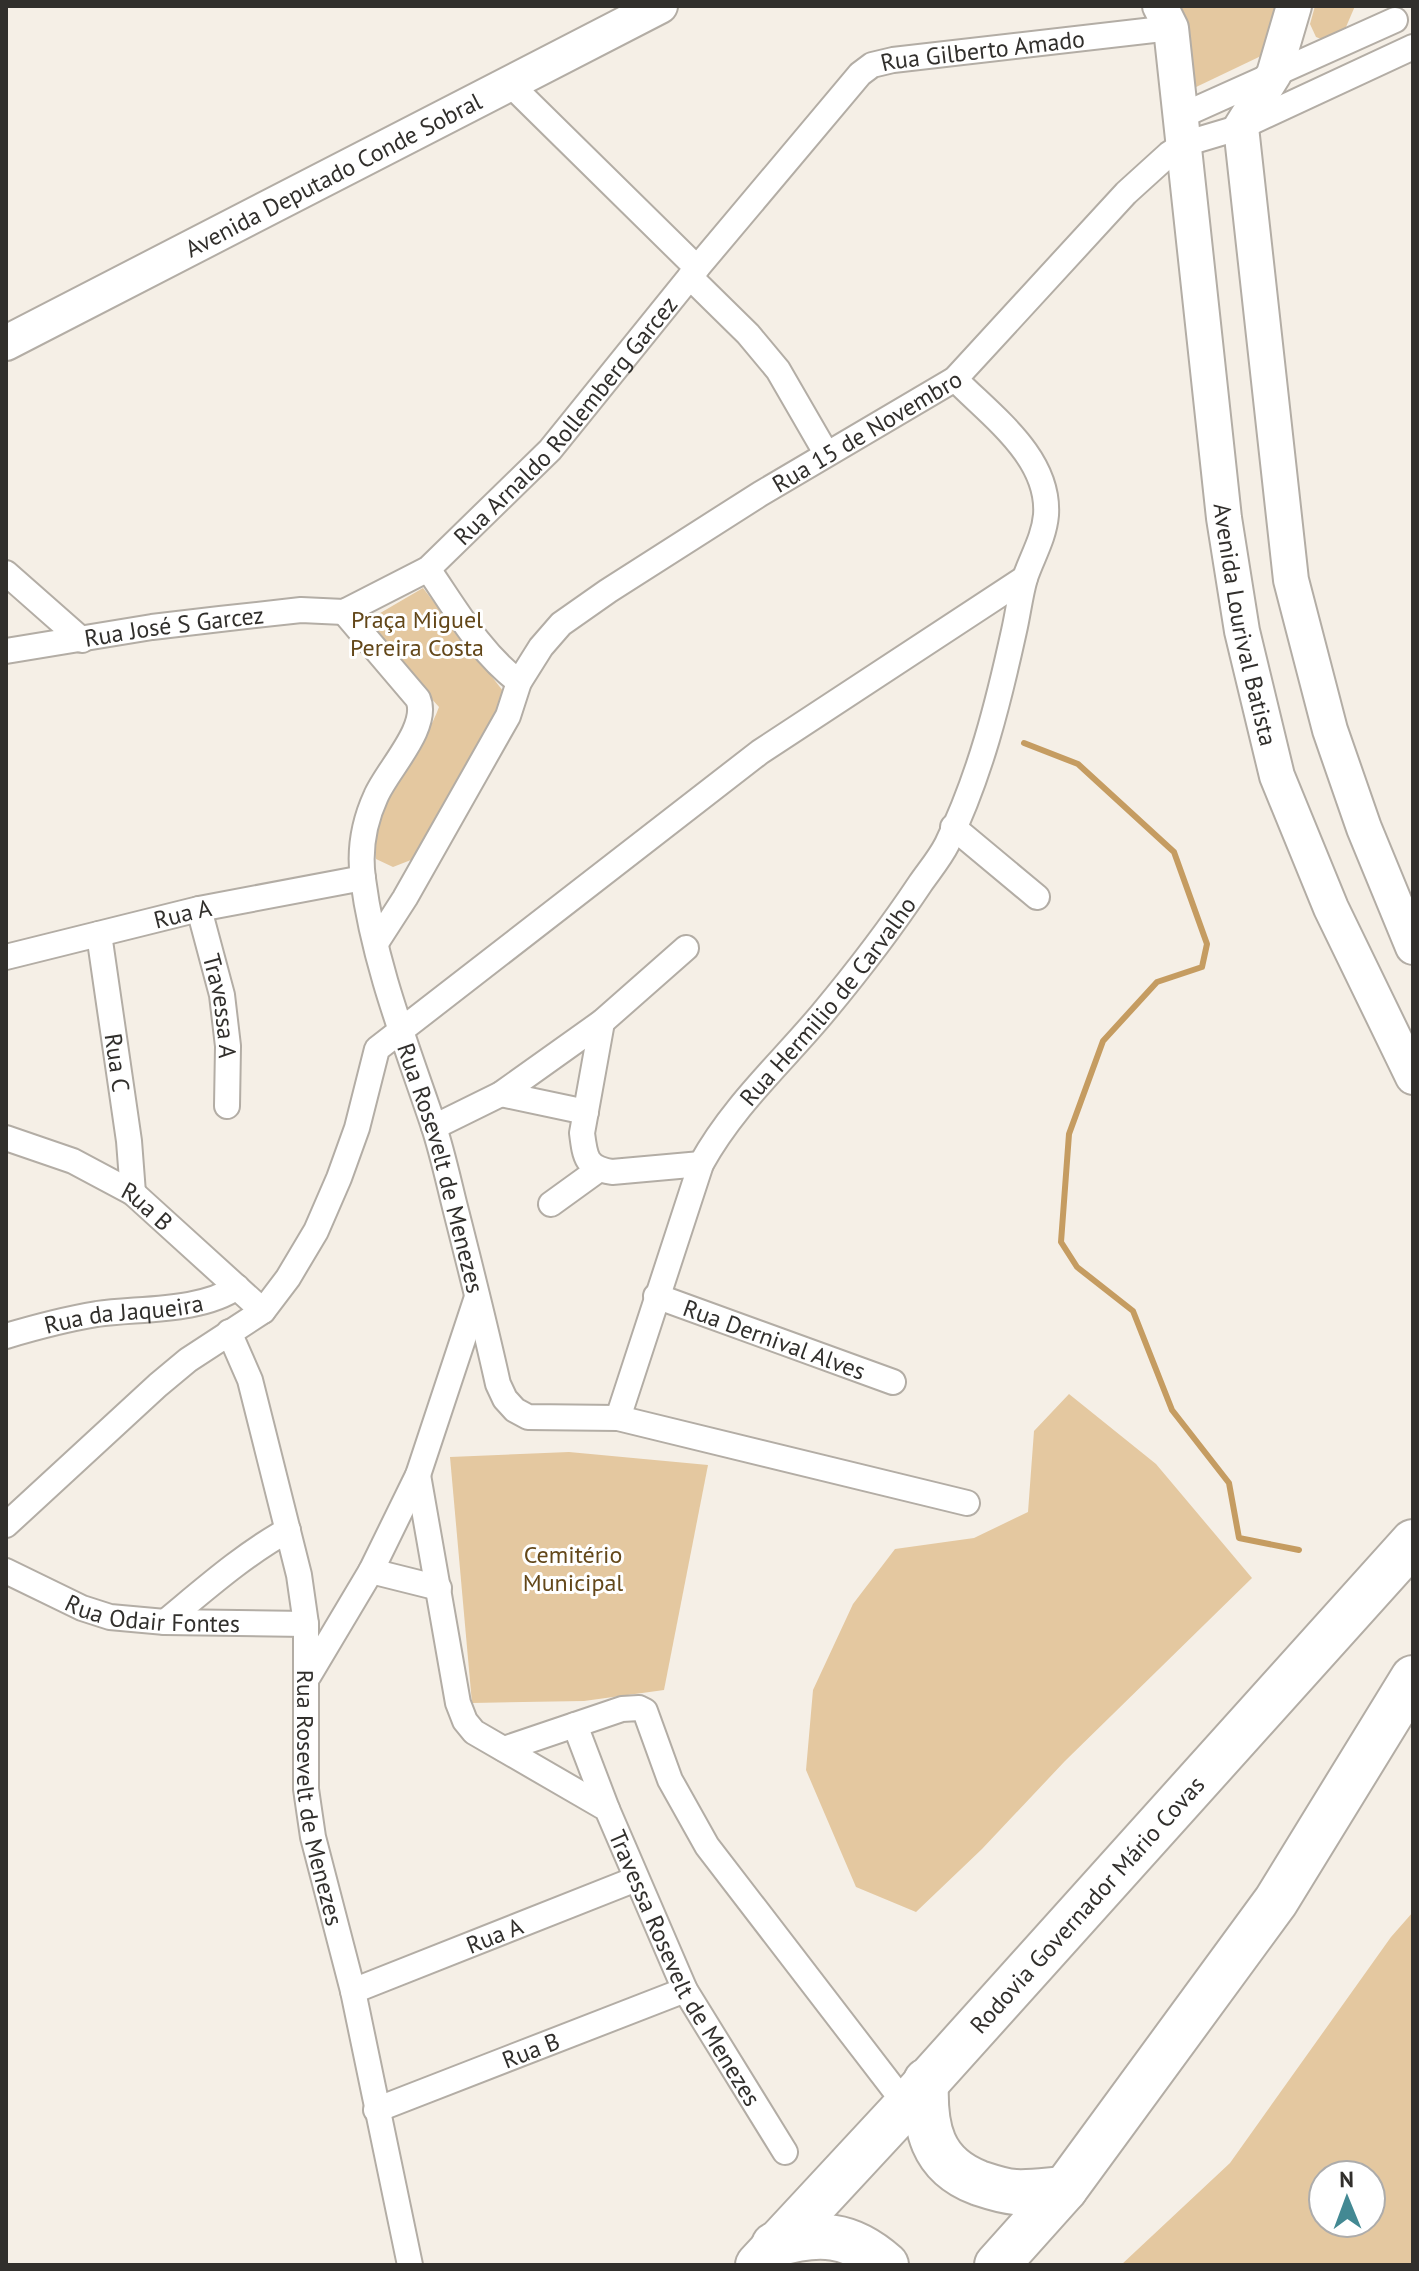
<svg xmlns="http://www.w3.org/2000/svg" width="1419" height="2271" viewBox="0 0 1419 2271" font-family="'PT Sans',sans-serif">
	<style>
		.green { fill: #e4c8a0; fill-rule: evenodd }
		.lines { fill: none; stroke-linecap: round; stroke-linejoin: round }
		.stream { stroke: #c59c61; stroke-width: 6 }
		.street-casing { stroke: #b3ada5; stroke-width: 28 }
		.secondary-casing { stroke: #b3ada5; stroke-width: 38 }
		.highway-casing { stroke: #b3ada5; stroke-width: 48 }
		.street { stroke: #fff; stroke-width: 24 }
		.secondary { stroke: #fff; stroke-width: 34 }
		.highway { stroke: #fff; stroke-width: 44 }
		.labels { text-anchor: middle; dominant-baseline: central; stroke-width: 6; stroke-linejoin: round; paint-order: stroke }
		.street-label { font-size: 24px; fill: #312f2c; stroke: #fff }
		.park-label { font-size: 24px; fill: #634719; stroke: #fff }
	</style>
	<rect width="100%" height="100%" fill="#f5efe6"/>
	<g class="green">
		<polygon points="1177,6 1276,6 1261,56 1194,88"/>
		<polygon points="1315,6 1355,6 1343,34 1331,43 1316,37 1310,24"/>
		<path d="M423,588l80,103 4,13 -91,154 -23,9 -17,-8c-10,-56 45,-102 63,-152l-70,-78 1,-10z"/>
		<polygon points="1069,1394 1156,1464 1252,1578 1065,1761 982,1849 916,1912 856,1887 806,1770 813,1690 853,1604 895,1549 974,1538 1028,1512 1034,1431"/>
		<polygon points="569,1452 708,1465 664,1690 584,1701 472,1703 450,1457"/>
		<path d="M1413,1912v353h-292l109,-102 161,-226zM1371,2175v48h-48v-48z"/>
	</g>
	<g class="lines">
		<polyline class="stream" points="1024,743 1078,764 1174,852 1207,944 1202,967 1157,982 1103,1041 1069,1134 1061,1242 1077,1267 1133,1311 1172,1410 1229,1483 1239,1538 1299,1550"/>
		<g class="street-casing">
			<g id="street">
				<polyline points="510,84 697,268"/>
				<polyline points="1181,116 1395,20"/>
				<polyline points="690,277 748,334 778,370 826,453"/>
				<path d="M428,569c27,39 52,84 91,113"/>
				<polyline points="6,573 82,640"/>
				<path id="s1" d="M344,612l74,87c12,28 -31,71 -42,97 -12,26 -17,54 -13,83 11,85 43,165 70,245 9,27 15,55 22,83 15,59 30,118 43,177l7,15 10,11 13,7 90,1 349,85"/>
				<path id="s2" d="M6,651l146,-24 68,-8 81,-9 43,2 84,-43 122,-119 147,-182 163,-194 12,-9 21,-5 278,-32"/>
				<polyline points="953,827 1037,897"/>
				<path id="s3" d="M199,909l23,86 6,51 -1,60"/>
				<path id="s4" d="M99,934l30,207 4,52"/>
				<path id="s5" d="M376,943l29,-45 103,-182 11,-34 22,-35 20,-23 47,-33 152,-97 195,-115 171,-186 43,-39 15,-10 57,-17 172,-80"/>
				<path id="s6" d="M6,957l193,-48 164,-31"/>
				<path d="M602,1022l-20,111c3,24 4,35 30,39l89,-8"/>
				<polyline points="501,1094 586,1112"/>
				<polyline points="434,1127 501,1094 602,1022 686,948"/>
				<path id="s7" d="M6,1138l67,23 60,32 130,118"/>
				<polyline points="551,1204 598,1170"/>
				<path id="s8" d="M656,1296l237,86"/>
				<path id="s9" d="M229,1332l21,48 49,195 7,49v165l7,48 40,154 57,274"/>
				<path id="s10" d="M6,1336c30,-9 61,-17 91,-22 43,-6 104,-2 140,-27"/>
				<path id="s11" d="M618,1418l83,-254c32,-58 79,-100 121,-150 35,-42 68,-85 98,-130 9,-13 20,-26 27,-40 33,-68 51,-140 67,-213 4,-17 6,-36 11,-53 7,-21 19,-40 21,-63 4,-58 -55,-99 -91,-136"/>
				<path id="s12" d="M418,1475l40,228 7,18 9,11 133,77 78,181 100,162"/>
				<polyline points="6,1525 158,1385 188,1360 263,1311 288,1278 316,1231 339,1178 357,1128 377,1049 760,752 1025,578"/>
				<path id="s13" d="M6,1571l76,37 28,9 55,5 141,2"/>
				<polyline points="371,1571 439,1588"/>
				<path d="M165,1622c40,-33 78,-67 123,-92"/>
				<polyline points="309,1675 371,1571 418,1475 477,1297"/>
				<polyline points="575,1725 607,1809"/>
				<polyline points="504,1749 622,1709 639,1708 645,1711 670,1780 707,1846 893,2088"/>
				<path id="s14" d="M353,1991l283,-112"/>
				<path id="s15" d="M376,2110l309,-120"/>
			</g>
		</g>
		<g class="secondary-casing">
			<g id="secondary">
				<path id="s16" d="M1160,6l11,22 53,490 18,113 35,145 54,132 82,169"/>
				<polyline points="1294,6 1274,74 1241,127 1291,580 1330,730 1364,828 1413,947"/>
				<path id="s17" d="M6,343l654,-337"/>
			</g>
		</g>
		<g class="highway-casing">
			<g id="highway">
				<path d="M926,2081c-2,46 5,84 53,102 12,4 23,8 36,9 16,1 34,-2 50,-3"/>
				<path d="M774,2245c45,-14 76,-12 112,20"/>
				<path id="s18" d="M758,2265l142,-153 513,-570"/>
				<polyline points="997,2265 1065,2189 1276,1901 1413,1678"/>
			</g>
		</g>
		<use href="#street" class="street"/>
		<use href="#secondary" class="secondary"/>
		<use href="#highway" class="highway"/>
	</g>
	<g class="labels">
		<g class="street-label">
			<text stroke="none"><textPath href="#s2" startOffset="1220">Rua Gilberto Amado</textPath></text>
			<text stroke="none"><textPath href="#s17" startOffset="368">Avenida Deputado Conde Sobral</textPath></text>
			<text stroke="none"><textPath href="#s2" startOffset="638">Rua Arnaldo Rollemberg Garcez</textPath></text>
			<text stroke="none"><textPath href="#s5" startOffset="732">Rua 15 de Novembro</textPath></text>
			<text stroke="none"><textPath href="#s16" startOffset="626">Avenida Lourival Batista</textPath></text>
			<text stroke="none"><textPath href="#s2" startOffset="170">Rua José S Garcez</textPath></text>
			<text stroke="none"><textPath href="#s6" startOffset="182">Rua A</textPath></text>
			<text stroke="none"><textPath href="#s11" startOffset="474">Rua Hermilio de Carvalho</textPath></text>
			<text stroke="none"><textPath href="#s3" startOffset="100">Travessa A</textPath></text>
			<text stroke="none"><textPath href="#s4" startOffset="130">Rua C</textPath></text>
			<text stroke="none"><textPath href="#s1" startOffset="608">Rua Rosevelt de Menezes</textPath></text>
			<text stroke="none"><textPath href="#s7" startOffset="158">Rua B</textPath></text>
			<text stroke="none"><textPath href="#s10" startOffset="120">Rua da Jaqueira</textPath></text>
			<text stroke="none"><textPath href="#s8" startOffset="126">Rua Dernival Alves</textPath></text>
			<text stroke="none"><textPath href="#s13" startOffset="156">Rua Odair Fontes</textPath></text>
			<text stroke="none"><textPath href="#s9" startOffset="478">Rua Rosevelt de Menezes</textPath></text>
			<text stroke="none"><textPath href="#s18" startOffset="488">Rodovia Governador Mário Covas</textPath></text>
			<text stroke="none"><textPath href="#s14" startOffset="152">Rua A</textPath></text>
			<text stroke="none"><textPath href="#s12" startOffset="596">Travessa Rosevelt de Menezes</textPath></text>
			<text stroke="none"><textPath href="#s15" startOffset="166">Rua B</textPath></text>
		</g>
		<g class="park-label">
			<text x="417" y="619">Praça Miguel<tspan x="417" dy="28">Pereira Costa</tspan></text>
			<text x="573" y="1554">Cemitério<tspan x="573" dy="28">Municipal</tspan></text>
		</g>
	</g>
	<rect width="1419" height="2271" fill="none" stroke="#312f2c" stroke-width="16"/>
	<g transform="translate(1347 2199) rotate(359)"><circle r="38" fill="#ffffff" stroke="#adacab" stroke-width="2"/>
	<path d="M0-6L14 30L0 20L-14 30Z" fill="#438993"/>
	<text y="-12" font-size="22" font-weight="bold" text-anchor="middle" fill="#312f2c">N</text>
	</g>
</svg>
